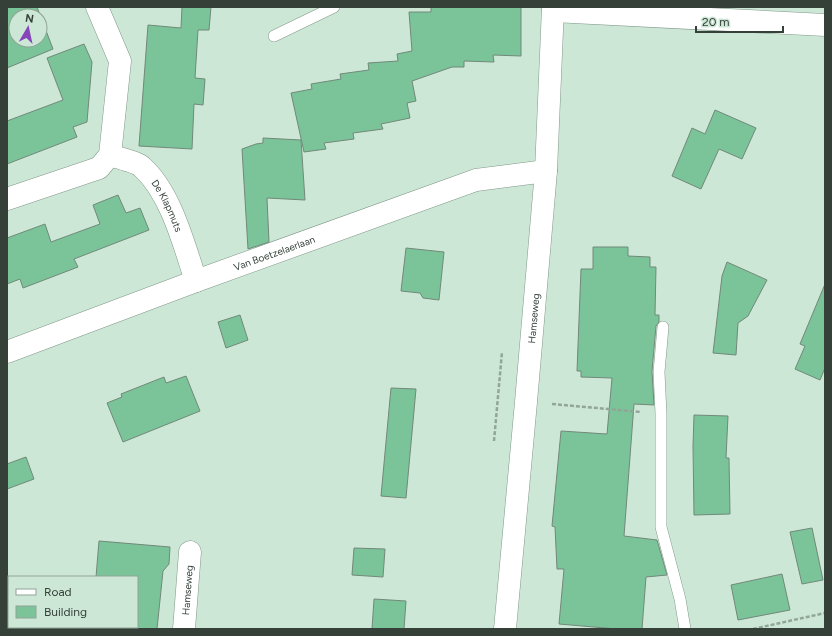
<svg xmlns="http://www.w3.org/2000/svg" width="832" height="636" viewBox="0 0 832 636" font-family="Figtree,sans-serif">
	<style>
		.building { fill: #7bc398; stroke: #71897a; fill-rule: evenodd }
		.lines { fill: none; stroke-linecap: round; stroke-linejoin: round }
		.service-casing { stroke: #809889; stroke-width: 12 }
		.minor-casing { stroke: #809889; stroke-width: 23 }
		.tertiary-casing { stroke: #809889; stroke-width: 23 }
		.path { stroke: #91a598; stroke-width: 2.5; stroke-dasharray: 4 2; stroke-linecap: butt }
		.service { stroke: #fff; stroke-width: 11 }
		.minor { stroke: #fff; stroke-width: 22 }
		.tertiary { stroke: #fff; stroke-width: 22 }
		.labels { text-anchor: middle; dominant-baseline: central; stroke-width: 3; stroke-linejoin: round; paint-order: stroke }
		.street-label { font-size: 10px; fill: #354039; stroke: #cde7d6 }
	</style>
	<rect width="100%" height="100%" fill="#cde7d6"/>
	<g class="building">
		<path d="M7,7h30l16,42 -46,19zM16,16h24v24h-24z"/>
		<polygon points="182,7 211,7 209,30 198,30 195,78 205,79 203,105 194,104 192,149 139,146 148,25 181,28"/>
		<polygon points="431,7 521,7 521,56 493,55 494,62 464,61 464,67 452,67 412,81 416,101 407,103 410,118 381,124 383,129 353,133 354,139 324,143 326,149 304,152 291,93 312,89 311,84 341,79 340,74 369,70 368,63 398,61 397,54 412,51 409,12 431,12"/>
		<polygon points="84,44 92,62 87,122 73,127 77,137 7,164 7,121 63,100 47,58"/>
		<polygon points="715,110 756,128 742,159 719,149 701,189 672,176 692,128 705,134"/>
		<polygon points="263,138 301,140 305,200 267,198 269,242 248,249 242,149 256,144 263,143"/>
		<polygon points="118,195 126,213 140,208 149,230 74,259 78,267 23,288 20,279 7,284 7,238 45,224 51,242 100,224 93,205"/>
		<polygon points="593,247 628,247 628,256 650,257 650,267 656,267 655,315 659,315 659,322 656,326 652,371 654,405 634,404 624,536 657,540 667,575 646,577 642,629 617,629 559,624 564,569 557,569 555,527 552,526 561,431 607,434 612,378 581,377 581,371 577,371 581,269 593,269"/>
		<polygon points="406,248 444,252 439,300 423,298 420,293 401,291"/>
		<polygon points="727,262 767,280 748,316 738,323 736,355 713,353 722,276"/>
		<polygon points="825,284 825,368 820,380 795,369 805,346 800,344"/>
		<polygon points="240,315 248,340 226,348 218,322"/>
		<polygon points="186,376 200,411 123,442 107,403 122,397 121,394 164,377 166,383"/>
		<polygon points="391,388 416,389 406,498 381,496"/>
		<polygon points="694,415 728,416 726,458 729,458 730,514 694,515 693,446"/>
		<polygon points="26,457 34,479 7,489 7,464"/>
		<polygon points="812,528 823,580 802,584 790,532"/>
		<polygon points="99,541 170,547 169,564 163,571 157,629 137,629 137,577 96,577"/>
		<polygon points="354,548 385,549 383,577 352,575"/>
		<polygon points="782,574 790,610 738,620 731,585"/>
		<polygon points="374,599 406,601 404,629 372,629"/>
	</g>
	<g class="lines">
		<g class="service-casing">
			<g id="service">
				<polyline points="274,36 334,7"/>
				<polyline points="663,327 659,372 661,414 661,527 680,599 685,629"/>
			</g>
		</g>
		<g class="minor-casing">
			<g id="minor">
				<polyline points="553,11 825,25"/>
				<path id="s1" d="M110,155c8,3 27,7 32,12 29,26 42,78 54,114"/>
				<polyline points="7,199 99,168 110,155 120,61 97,7"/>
				<path id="s2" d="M7,352l189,-71 280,-101 70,-9"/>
				<path id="s3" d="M184,629l6,-77"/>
			</g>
		</g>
		<g class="tertiary-casing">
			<g id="tertiary">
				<path id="s4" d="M505,629l21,-227 20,-231 7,-164"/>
			</g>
		</g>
		<g class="path">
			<polyline points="552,404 641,412"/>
			<polyline points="494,441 502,352"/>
			<polyline points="753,629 825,613"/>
		</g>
		<use href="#service" class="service"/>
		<use href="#minor" class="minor"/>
		<use href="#tertiary" class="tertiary"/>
	</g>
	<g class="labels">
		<g class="street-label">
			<text stroke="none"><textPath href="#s1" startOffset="81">De Klapmuts</textPath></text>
			<text stroke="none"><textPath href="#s2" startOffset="285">Van Boetzelaerlaan</textPath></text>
			<text stroke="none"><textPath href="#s4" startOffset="312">Hamseweg</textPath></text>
			<text stroke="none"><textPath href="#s3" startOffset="39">Hamseweg</textPath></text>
		</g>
	</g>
	<rect width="832" height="636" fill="none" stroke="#354039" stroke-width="16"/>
	<rect x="8" y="576" width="130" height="52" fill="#cde7d6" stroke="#90a497"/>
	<rect x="16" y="589" width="20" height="6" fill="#ffffff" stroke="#90a497"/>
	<text x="44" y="596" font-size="12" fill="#354039">Road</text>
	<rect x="16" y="606" width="20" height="12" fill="#7bc398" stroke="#90a497"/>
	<text x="44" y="616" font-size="12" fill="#354039">Building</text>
	<g transform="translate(28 28) rotate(9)"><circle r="19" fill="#cde7d6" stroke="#90a497"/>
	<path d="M0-3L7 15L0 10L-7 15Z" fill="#8745ba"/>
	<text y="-6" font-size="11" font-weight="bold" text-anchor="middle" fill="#354039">N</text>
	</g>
	<path d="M696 26v6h87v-6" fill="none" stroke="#354039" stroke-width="2"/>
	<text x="702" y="26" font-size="12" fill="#354039" stroke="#cde7d6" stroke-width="3" paint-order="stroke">20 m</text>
</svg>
